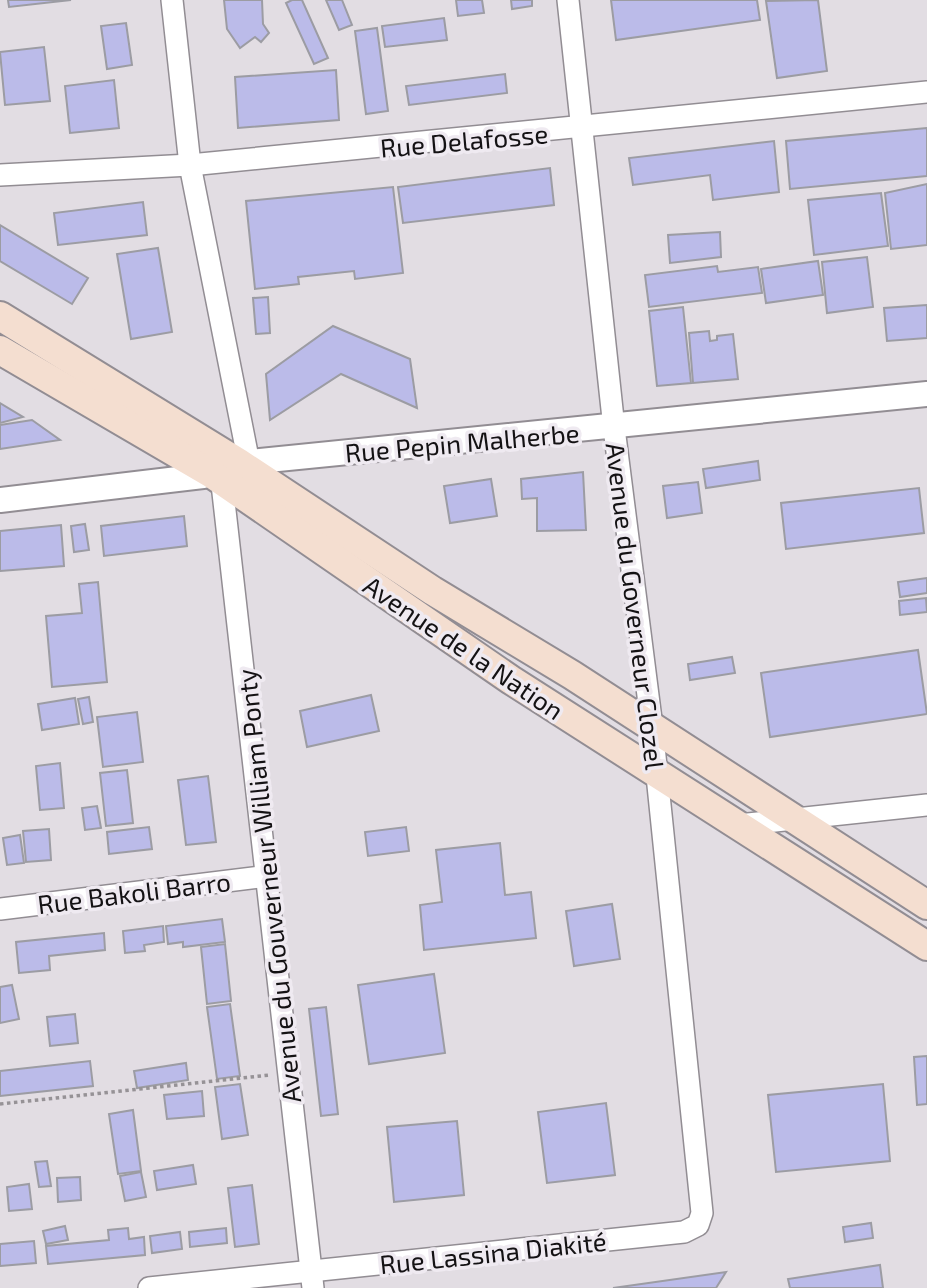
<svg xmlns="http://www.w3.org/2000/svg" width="927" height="1288" viewBox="0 0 927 1288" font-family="'Exo 2',sans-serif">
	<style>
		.building { fill: #bbbbe9; stroke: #9c9ca3; stroke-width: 2 }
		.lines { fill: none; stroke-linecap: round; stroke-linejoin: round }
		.minor-casing { stroke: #928d93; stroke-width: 24 }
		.tertiary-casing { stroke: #928d93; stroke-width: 28 }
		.secondary-casing { stroke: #928d93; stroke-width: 32 }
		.path { stroke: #969296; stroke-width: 3.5; stroke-dasharray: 3.5 3.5; stroke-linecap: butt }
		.minor { stroke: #fff; stroke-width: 21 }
		.tertiary { stroke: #fff; stroke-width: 24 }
		.secondary { stroke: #f4ded0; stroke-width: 28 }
		.labels { text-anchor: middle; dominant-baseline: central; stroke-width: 7; stroke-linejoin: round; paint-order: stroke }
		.street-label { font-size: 26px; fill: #141214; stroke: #efeaf1 }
	</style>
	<rect width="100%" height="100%" fill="#e2dde3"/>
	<g class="building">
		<polygon points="8,0 71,0 9,7"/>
		<polygon points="224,0 262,0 263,24 269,33 261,42 255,37 240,48 227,29"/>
		<polygon points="292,0 302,0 328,58 314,64 286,3"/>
		<polygon points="326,0 342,0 352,25 339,30"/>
		<polygon points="456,0 482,0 484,13 458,16"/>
		<polygon points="511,0 532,0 532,6 512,9"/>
		<polygon points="611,0 757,0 760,20 616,40"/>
		<polygon points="818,0 827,71 777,78 766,1"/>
		<polygon points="444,18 447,40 385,47 382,26"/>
		<polygon points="126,23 132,65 107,69 101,26"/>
		<polygon points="377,28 388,111 366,114 355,31"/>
		<polygon points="44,47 50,101 5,105 0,52"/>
		<polygon points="336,70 339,120 238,128 235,77"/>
		<polygon points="505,74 507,93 409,105 406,86"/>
		<polygon points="114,80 119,128 70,133 65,86"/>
		<polygon points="927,128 927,176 790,189 786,141"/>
		<polygon points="774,141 779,192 713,200 710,175 633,185 629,158"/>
		<polygon points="550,168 554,205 403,223 398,187"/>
		<polygon points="927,184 927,245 891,249 885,193"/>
		<polygon points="393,187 403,273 355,279 354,271 298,277 299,284 255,289 246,201"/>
		<polygon points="881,193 888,246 814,255 808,200"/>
		<polygon points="143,202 147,235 58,245 54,213"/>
		<polygon points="0,225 88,278 72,304 0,261"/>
		<polygon points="720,232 721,257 670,263 668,235"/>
		<polygon points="158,248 172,332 131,339 117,254"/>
		<polygon points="867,257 873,307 827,313 822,262"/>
		<polygon points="818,261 823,295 766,303 761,269"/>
		<polygon points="717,266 718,272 758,267 762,293 649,307 645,275"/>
		<polygon points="268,297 270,333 256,334 253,298"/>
		<polygon points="927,305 927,338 887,341 884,308"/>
		<polygon points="683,307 691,383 657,386 649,311"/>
		<polygon points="333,326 410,359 417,408 341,374 270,420 266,374"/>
		<polygon points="709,331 710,341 717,340 717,336 733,334 738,379 693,383 689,333"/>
		<polygon points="0,403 23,417 0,423"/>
		<polygon points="32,420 60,440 0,449 0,425"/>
		<polygon points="758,461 760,480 706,488 703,469"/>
		<polygon points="583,472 586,530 537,531 537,498 522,499 521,479"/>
		<polygon points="491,479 497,516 450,523 444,486"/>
		<polygon points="698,482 702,513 667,518 663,486"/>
		<polygon points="919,488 924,533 786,549 781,503"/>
		<polygon points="184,516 187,546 104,556 101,526"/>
		<polygon points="85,524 89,550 74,552 71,526"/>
		<polygon points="61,525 64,566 0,571 0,531"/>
		<polygon points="927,578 927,593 900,597 898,582"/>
		<polygon points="98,582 107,682 52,687 46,616 82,613 79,584"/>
		<polygon points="926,598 927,612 900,615 899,601"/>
		<polygon points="918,650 927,714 770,737 761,673"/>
		<polygon points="732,657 735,673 690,680 688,664"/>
		<polygon points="371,695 379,731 307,747 300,711"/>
		<polygon points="89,697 93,722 83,724 78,699"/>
		<polygon points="75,698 79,724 42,730 38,704"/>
		<polygon points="137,712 143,762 103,767 97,717"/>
		<polygon points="60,763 64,808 40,810 36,766"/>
		<polygon points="127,770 133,823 106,826 100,773"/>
		<polygon points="208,776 216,842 186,845 178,780"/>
		<polygon points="97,806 101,828 85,830 82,808"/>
		<polygon points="149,827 152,849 109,854 107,832"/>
		<polygon points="406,827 409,851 368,856 365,832"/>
		<polygon points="49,829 51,860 26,862 23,831"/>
		<polygon points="20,835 24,863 7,865 3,838"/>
		<polygon points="500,843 505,895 531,892 536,938 424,950 420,905 442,902 436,850"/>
		<polygon points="612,904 620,959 574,966 566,911"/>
		<polygon points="222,919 225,942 183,947 183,942 168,944 166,926"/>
		<polygon points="163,926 164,942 144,945 145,951 125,953 123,931"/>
		<polygon points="104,933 105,950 49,956 50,970 19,973 16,942"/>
		<polygon points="225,944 231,1001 207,1004 201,947"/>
		<polygon points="434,974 445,1053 369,1064 358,985"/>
		<polygon points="12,985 19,1019 0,1023 0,987"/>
		<polygon points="230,1004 240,1076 217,1079 207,1007"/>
		<polygon points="326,1007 338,1114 321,1116 309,1009"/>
		<polygon points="75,1014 78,1043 50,1046 47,1017"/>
		<polygon points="927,1056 927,1104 917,1105 914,1057"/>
		<polygon points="90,1061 93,1086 0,1096 0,1071"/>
		<polygon points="186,1063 188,1080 137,1088 134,1071"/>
		<polygon points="240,1084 248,1135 222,1139 215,1087"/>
		<polygon points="883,1084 890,1161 776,1172 768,1095"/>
		<polygon points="202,1091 204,1116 167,1119 164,1095"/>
		<polygon points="606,1103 615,1175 547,1183 538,1112"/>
		<polygon points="133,1110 141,1171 118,1174 109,1114"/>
		<polygon points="457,1121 464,1195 394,1202 387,1127"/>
		<polygon points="47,1161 51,1186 39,1187 35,1162"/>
		<polygon points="193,1165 196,1184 157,1190 154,1171"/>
		<polygon points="141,1172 146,1197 125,1201 120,1176"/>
		<polygon points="80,1177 81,1200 58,1202 57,1178"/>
		<polygon points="29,1184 32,1209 9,1211 7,1187"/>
		<polygon points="252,1185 259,1244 235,1247 228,1188"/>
		<polygon points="871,1223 873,1238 845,1242 843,1227"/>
		<polygon points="65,1226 68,1240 46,1244 43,1231"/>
		<polygon points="128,1228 129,1239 144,1237 145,1255 48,1264 46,1246 109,1240 108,1230"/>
		<polygon points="226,1228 227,1243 190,1247 189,1232"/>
		<polygon points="180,1232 182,1249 152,1253 150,1236"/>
		<polygon points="34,1241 36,1263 0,1266 0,1244"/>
		<polygon points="880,1265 883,1288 790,1288 788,1279"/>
		<polygon points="726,1272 716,1288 613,1288"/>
	</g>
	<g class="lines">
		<g class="minor-casing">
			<g id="minor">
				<polyline points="172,0 190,165 249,463"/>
				<polyline points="0,175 190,165 927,92"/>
				<polyline points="222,484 313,1288"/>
				<polyline points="738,825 927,805"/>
				<polyline points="0,909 268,876"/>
				<polyline points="149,1288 684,1232 698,1225 702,1213 652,727 614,428 568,0"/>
			</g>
		</g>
		<g class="tertiary-casing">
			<polyline id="tertiary" points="0,500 203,476 239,463 927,394"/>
		</g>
		<g class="secondary-casing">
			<g id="secondary">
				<polyline points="0,316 239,463 433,591 572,675 927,905"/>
				<polyline points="0,350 212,474 511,680 927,946"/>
			</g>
		</g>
		<polyline class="path" points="0,1104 270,1075"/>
		<use href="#minor" class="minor"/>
		<use href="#tertiary" class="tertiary"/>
		<use href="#secondary" class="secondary"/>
	</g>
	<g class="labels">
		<g class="street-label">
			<text transform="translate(464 140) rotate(-5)">Rue Delafosse</text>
			<text transform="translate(462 442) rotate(-5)">Rue Pepin Malherbe</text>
			<text transform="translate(636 606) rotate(83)">Avenue du Governeur Clozel</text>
			<text transform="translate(464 647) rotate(34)">Avenue de la Nation</text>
			<text transform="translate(268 886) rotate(-96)">Avenue du Gouverneur William Ponty</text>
			<text transform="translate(134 892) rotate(-7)">Rue Bakoli Barro</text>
			<text transform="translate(493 1252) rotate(-6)">Rue Lassina Diakité</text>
		</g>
	</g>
</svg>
